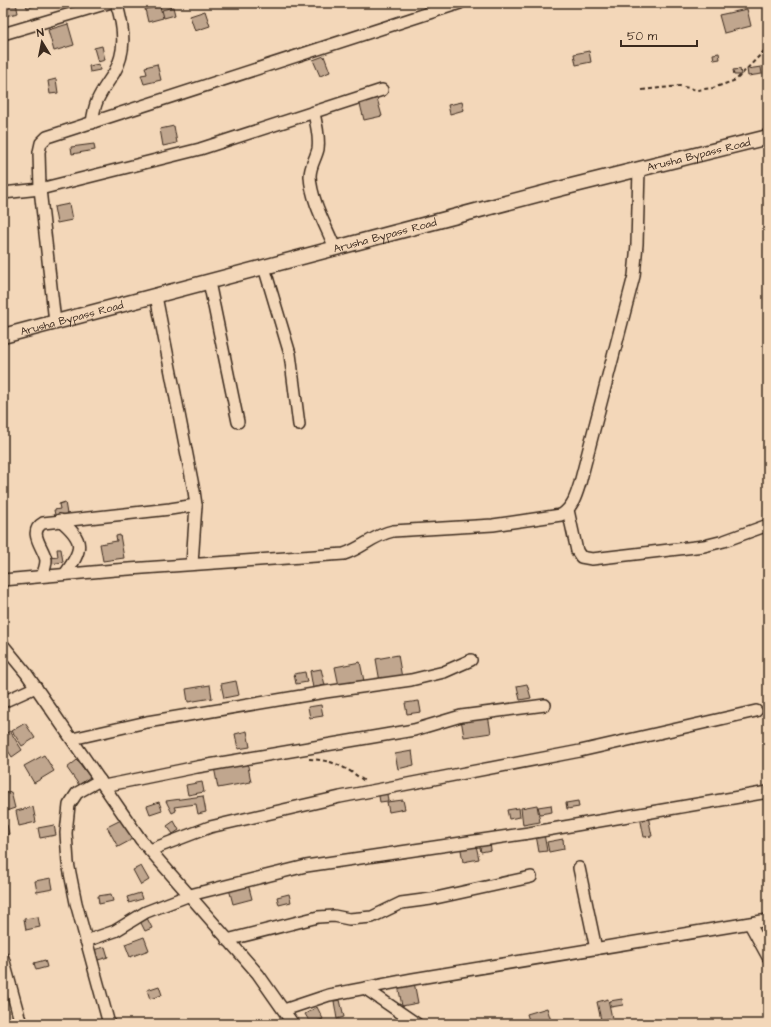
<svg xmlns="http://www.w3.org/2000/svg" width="771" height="1027" viewBox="0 0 771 1027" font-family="'Architects Daughter',sans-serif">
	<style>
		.building { fill: #c0a68e; stroke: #3b2a1e }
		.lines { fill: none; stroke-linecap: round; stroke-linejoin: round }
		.minor-casing { stroke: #3b2a1e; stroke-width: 14 }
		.major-casing { stroke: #3b2a1e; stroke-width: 17 }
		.path { stroke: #3b2a1e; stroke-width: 2; stroke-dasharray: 4 3; stroke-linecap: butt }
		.minor { stroke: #f3d7b9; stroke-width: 11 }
		.major { stroke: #f3d7b9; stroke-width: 14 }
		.labels { text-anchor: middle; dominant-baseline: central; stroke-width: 4; stroke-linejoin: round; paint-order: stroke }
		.street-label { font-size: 11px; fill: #3b2a1e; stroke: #f3d7b9 }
	</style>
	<rect width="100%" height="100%" fill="#f3d7b9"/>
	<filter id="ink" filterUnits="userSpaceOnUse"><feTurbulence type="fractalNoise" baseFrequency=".025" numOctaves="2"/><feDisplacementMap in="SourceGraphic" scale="8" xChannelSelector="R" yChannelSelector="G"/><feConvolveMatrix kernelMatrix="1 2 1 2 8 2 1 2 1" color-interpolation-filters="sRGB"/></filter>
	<g filter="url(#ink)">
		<g class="building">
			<polygon points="3,3 16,3 18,13 5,16"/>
			<polygon points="26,3 34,3 35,6 27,8"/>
			<polygon points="160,6 163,18 148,22 145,9"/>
			<polygon points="173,7 175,15 164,18 162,10"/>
			<polygon points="747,9 751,26 724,33 719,15"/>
			<polygon points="205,11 210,26 195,31 190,16"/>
			<polygon points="68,24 74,45 54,51 48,30"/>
			<polygon points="102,46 105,60 98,62 94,48"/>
			<polygon points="589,51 591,62 576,65 574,54"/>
			<polygon points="719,53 720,59 714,60 713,54"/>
			<polygon points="324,56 330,72 320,76 313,60"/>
			<polygon points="99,64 100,70 90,72 89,66"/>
			<polygon points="157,64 161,80 144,84 141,75 147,74 145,67"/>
			<polygon points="761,67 762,74 748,76 747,69"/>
			<polygon points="740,69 741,75 734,75 733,70"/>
			<polygon points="56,79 58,93 50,94 48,81"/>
			<polygon points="376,95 382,116 364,120 359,100"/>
			<polygon points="462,102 464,110 450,114 448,105"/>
			<polygon points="174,126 177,143 163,146 160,129"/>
			<polygon points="94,144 95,150 72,154 71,147"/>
			<polygon points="69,204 72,220 57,223 54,207"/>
			<polygon points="65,502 67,514 55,515 54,510 60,509 59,504"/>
			<polygon points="120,535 124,558 103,561 100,544 117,541 116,536"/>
			<polygon points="57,549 61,549 63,562 51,564 50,558 58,557"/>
			<polygon points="398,655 402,678 380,682 376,659"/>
			<polygon points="360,662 364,681 339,686 335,667"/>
			<polygon points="321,669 325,685 313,688 310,671"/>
			<polygon points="305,672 307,682 296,684 294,674"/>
			<polygon points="236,681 239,695 224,698 221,684"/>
			<polygon points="527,684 531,698 520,700 517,686"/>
			<polygon points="210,685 212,698 188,702 186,689"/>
			<polygon points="419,701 421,712 407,714 405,703"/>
			<polygon points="321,705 323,716 310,718 308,707"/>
			<polygon points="488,715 491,733 464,737 461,719"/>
			<polygon points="25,723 35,738 22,746 12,731"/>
			<polygon points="10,731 22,750 12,757 3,743 3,735"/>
			<polygon points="247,731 250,747 238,749 235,734"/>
			<polygon points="412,751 414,765 398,769 395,754"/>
			<polygon points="44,755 54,771 34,783 24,766"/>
			<polygon points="77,760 90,777 79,785 67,768"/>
			<polygon points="247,761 251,782 218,788 214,767"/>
			<polygon points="202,782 204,792 188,795 186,785"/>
			<polygon points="386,788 388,801 380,802 378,790"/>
			<polygon points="11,792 15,808 3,812 3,794"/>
			<polygon points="203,796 206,812 198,814 196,804 174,807 176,811 172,813 166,801"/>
			<polygon points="403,800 405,809 389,812 387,802"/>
			<polygon points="578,801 579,807 567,809 566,803"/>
			<polygon points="159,802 162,810 150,814 147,806"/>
			<polygon points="537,805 540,822 523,825 521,808"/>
			<polygon points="551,805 552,812 540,814 538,807"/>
			<polygon points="33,807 36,822 19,826 16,811"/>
			<polygon points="519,808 520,817 509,819 507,810"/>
			<polygon points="648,816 652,836 644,837 640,817"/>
			<polygon points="123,819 133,839 118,847 107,827"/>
			<polygon points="174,821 179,830 173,834 167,826"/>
			<polygon points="7,825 9,834 3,835 3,826"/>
			<polygon points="54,825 56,835 40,838 38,828"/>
			<polygon points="544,834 547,851 539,852 536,835"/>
			<polygon points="563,839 564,849 549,852 547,842"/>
			<polygon points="475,841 479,859 463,862 460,844"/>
			<polygon points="490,841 491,850 481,852 479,843"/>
			<polygon points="141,866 149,880 141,885 133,870"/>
			<polygon points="51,878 53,889 37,892 35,881"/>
			<polygon points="247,880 252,899 233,904 228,885"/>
			<polygon points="140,893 142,899 129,903 127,897"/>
			<polygon points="111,894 113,901 99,904 98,896"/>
			<polygon points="289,894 291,902 279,905 277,897"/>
			<polygon points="144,912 152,928 145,931 137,915"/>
			<polygon points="38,917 40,927 26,930 24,919"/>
			<polygon points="144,937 149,950 130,957 125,944"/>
			<polygon points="105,947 108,957 95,961 93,950"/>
			<polygon points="45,960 47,967 36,970 34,963"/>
			<polygon points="414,982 418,1003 402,1006 398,985"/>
			<polygon points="159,986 162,995 150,999 147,990"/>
			<polygon points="608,999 612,1018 601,1020 597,1002"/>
			<polygon points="622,999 623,1005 611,1007 610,1001"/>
			<polygon points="340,1000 344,1017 337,1019 334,1001"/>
			<polygon points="317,1007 323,1019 311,1024 305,1014"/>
			<polygon points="547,1008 552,1024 530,1024 527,1014"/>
		</g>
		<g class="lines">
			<g class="minor-casing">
				<g id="minor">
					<polyline points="3,34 108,3"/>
					<path d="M314,113c2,11 6,24 4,36 -2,9 -8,17 -8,27 1,24 16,50 25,72"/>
					<path d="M92,123c3,-25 9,-30 22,-50 13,-22 10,-47 2,-70"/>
					<polyline points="3,193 40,189 200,149 382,90"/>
					<polyline points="264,267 290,354 299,425"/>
					<polyline points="209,282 238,422"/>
					<polyline points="156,296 194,491 196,505 192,564"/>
					<polyline points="55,322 40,189 39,152 41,143 47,137 460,3"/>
					<polyline points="568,510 577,551 581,557 592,559 704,546 724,541 768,525"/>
					<path d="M60,520c25,21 23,29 5,54"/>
					<path d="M42,576c2,-5 4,-10 4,-16 -2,-12 -19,-28 -3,-37l127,-14 26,-4"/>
					<path d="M3,580l112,-10 229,-16c19,-6 29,-19 49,-23l100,-6 68,-10c12,-8 15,-19 19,-32l54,-207 3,-32 2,-75"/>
					<polyline points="3,645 26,673 141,840 258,974 293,1024"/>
					<polyline points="3,702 36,687"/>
					<polyline points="72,739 147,722 325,692 411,680 444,672 471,660"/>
					<polyline points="100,780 77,793 69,805 66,833 68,863 76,903 109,1024"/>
					<polyline points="104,786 197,767 414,730 461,716 545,705"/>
					<polyline points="150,850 210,827 340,797 580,751 756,711"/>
					<polyline points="579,868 596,949"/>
					<polyline points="750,924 768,957"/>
					<polyline points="227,940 318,917 334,916 349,919 372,917 401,903 431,899 531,877"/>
					<polyline points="86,941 115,931 146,912 190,895 306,866 529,833 768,792"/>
					<polyline points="3,958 21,1024"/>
					<polyline points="366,989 417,1024"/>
					<polyline points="284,1010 329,995 413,979 768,920"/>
				</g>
			</g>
			<g class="major-casing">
				<g id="major">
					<path id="s1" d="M3,336l556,-147 209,-52"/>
				</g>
			</g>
			<g class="path">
				<polyline points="642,90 680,86 697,90 713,88 736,80 768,47"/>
				<path d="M309,759c26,1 37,9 57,23"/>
			</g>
			<use href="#minor" class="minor"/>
			<use href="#major" class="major"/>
		</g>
	</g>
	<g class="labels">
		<g class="street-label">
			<text stroke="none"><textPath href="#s1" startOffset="719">Arusha Bypass Road</textPath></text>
			<text stroke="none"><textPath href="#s1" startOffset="395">Arusha Bypass Road</textPath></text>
			<text stroke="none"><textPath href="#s1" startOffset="71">Arusha Bypass Road</textPath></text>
		</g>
	</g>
	<rect width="771" height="1027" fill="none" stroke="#f3d7b9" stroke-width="16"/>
	<rect x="8" y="8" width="755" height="1011" fill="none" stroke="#3b2a1e" stroke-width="1.5" filter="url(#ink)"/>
	<g transform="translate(42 42) rotate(350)" stroke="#f3d7b9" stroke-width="3" paint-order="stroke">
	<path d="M0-3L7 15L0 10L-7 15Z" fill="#3b2a1e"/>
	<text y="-6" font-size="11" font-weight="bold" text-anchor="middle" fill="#3b2a1e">N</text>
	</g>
	<path d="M621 40v6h76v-6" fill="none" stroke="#3b2a1e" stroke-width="2"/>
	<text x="627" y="40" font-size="12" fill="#3b2a1e" stroke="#f3d7b9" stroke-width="3" paint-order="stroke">50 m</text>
</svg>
